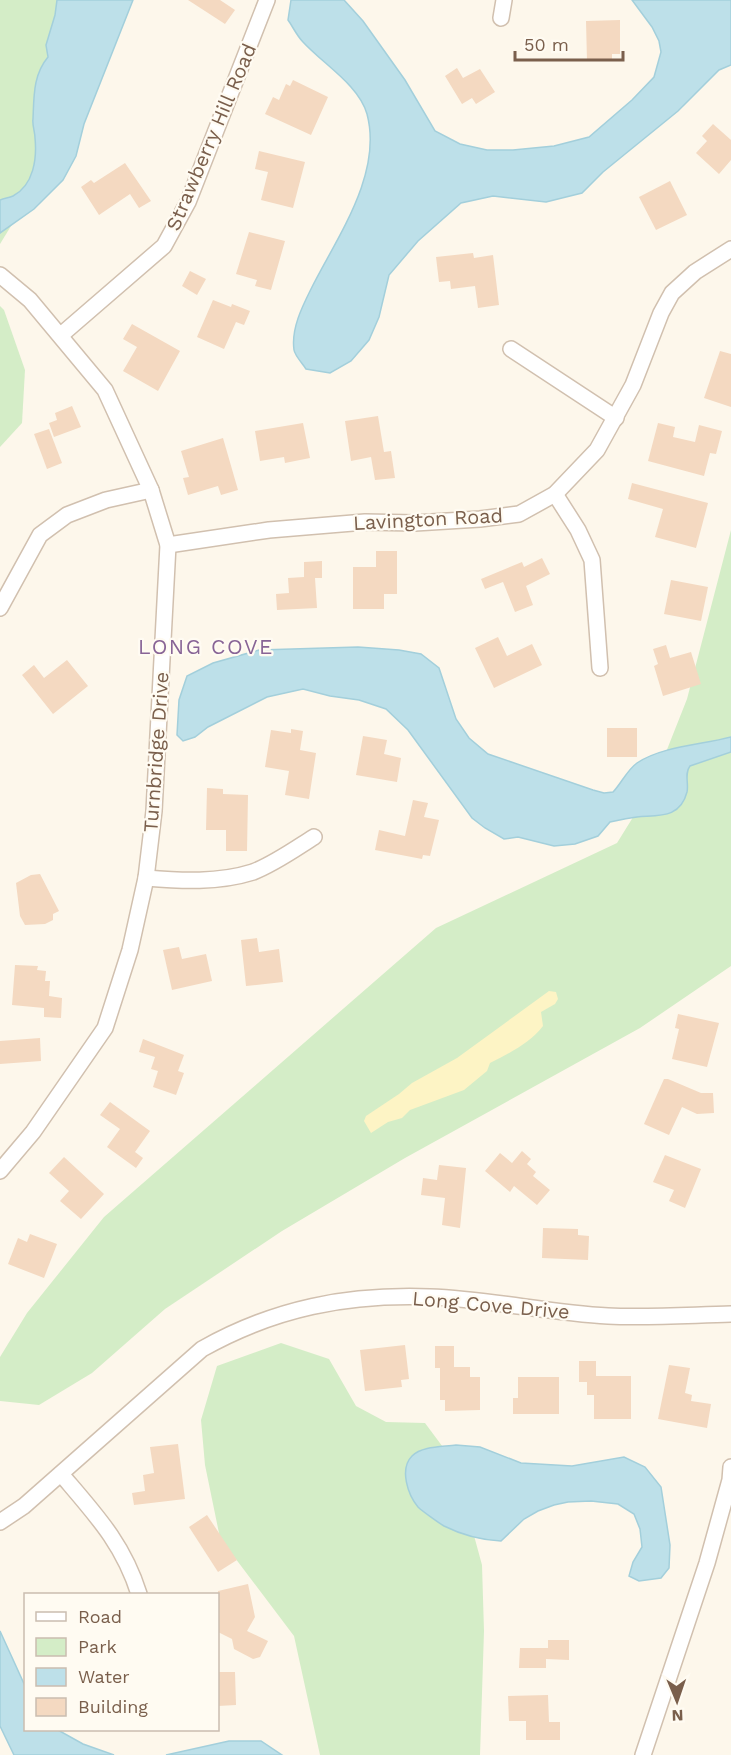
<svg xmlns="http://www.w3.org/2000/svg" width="731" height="1755" viewBox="0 0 731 1755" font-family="'Work Sans',sans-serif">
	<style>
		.green { fill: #d4edc7 }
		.sand { fill: #fdf4c5 }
		.water { fill: #bde0e9; stroke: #a3cfdb; stroke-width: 1.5 }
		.building { fill: #f4d9c1 }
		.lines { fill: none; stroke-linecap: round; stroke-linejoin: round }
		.minor-casing { stroke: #d1c0af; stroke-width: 18 }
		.minor { stroke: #fff; stroke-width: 15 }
		.labels { text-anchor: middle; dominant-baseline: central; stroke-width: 4.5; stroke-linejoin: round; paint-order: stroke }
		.street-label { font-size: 20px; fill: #7a5f4c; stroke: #fffbf2 }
		.neighbourhood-label { font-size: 21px; letter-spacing: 1.5px; fill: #886496; stroke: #fffbf2 }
	</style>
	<rect width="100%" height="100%" fill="#fdf7eb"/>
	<g class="green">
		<polygon points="0,0 110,0 55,154 0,244"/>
		<polygon points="0,306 4,310 25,370 22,423 0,447"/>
		<polygon points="731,530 731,966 640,1028 405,1158 282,1231 165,1309 92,1373 39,1405 0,1401 0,1357 27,1313 104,1217 436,928 617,843 653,785 687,699"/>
		<polygon points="281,1343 329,1359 356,1406 386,1422 425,1423 454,1462 482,1565 484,1631 480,1755 320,1755 294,1636 220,1538 205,1465 201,1420 217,1366"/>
	</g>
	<path class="sand" d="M549,991l7,1 2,7 -3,5 -14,8 2,14c-13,17 -35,28 -53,37l-3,8 -23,19 -54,20 -8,8 -14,4 -17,11 -7,-12 2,-5 33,-22 13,-11 45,-25z"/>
	<g class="water">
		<path d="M57,0h76l-49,124 -8,32 -13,24 -29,29 -34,24v-33c4,-2 9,-2 13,-4 21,-11 24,-38 22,-58 0,-6 -3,-13 -2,-19 1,-23 0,-44 15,-62l-2,-12 9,-30z"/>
		<path d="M291,0h53l19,21 42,59 30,51 25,13 27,6h26l41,-4 35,-9 43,-37 22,-23 7,-25 -2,-11 -7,-14 -20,-27h99v65l-12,5 -41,41 -75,61 -21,21 -36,9 -53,-6 -32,7 -43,38 -29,34 -10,42 -10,23 -18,21 -21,12 -24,-4c-3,-5 -11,-13 -12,-19 -3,-21 8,-43 17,-61 26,-52 72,-115 56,-175 -8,-29 -44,-50 -64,-72 -6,-6 -10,-15 -15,-22z"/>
		<path d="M358,647l41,3 22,4 18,14 17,51 13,19 19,16 105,36 11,3 9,-1c8,-8 14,-22 24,-29 25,-17 65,-18 94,-26v15l-41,14c-6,8 -1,17 -3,26 -7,27 -29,23 -50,25 -9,1 -18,3 -27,5l-12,14 -23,8 -21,2 -36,-9 -14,2 -19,-11 -13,-10 -64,-88 -22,-21 -27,-9 -29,-4 -27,-7 -36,8 -59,30 -13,10 -12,4 -6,-6 2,-35 8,-24 26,-13 46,-13z"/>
		<path d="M456,1445l24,2 41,16 51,3 52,-9 21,10 16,20 9,58 -1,23 -8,10 -22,3 -10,-5 4,-14 9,-15 -2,-18 -6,-15 -16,-10 -27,-3 -23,1 -14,3 -16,6 -14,8 -23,22c-20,-1 -39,-6 -57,-15 -5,-3 -22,-15 -26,-19 -10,-12 -19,-38 -6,-51 10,-10 30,-9 44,-11z"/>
		<polygon points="0,1631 25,1686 26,1730 58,1730 83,1744 114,1755 14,1755 0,1726"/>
		<polygon points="229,1741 261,1741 282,1755 166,1755"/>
	</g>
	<g class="building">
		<polygon points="188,0 220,0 235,10 225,24"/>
		<polygon points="620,20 620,54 612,54 612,61 587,61 586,21"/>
		<polygon points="457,68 463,78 480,69 495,92 476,104 472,98 462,104 445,76"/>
		<polygon points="293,80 328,97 311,135 265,114 273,97 279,100 286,84 290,86"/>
		<polygon points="713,124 731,140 731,160 719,174 696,153 707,141 702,136"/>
		<polygon points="259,151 305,162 293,208 261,200 268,172 255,169"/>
		<polygon points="125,163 151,201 139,208 130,194 99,215 81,187 91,180 94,183"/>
		<polygon points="670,181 687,215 656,230 639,197"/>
		<polygon points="249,232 285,241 271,290 255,286 257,280 236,274"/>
		<polygon points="473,253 474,258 493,255 499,305 478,308 475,286 451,289 450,281 439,282 436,257"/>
		<polygon points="190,271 206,279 197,295 182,286"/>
		<polygon points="213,300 231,307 232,304 250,311 244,325 236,322 224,349 197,337"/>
		<polygon points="132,324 180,351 158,391 123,371 137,347 123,339"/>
		<polygon points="720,351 731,354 731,407 704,398"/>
		<polygon points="72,406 81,427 54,437 49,423 57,420 55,413"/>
		<polygon points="378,416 384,452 391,451 395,478 375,480 371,457 351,461 345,421"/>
		<polygon points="303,423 310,458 285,463 284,457 260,461 255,431"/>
		<polygon points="658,423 675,427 673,437 695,442 699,425 722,431 716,454 710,453 704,476 648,461"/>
		<polygon points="49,429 62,463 47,469 34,434"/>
		<polygon points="223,438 238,490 221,495 218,486 188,495 183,478 189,477 181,451"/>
		<polygon points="632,483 708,503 696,548 655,537 663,509 628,499"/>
		<polygon points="376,551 397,551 397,594 384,594 384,609 353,609 353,567 376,567"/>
		<polygon points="542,558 550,574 526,586 533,605 515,612 503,582 485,589 481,579 522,562 524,567"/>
		<polygon points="322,561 322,578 315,578 317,608 277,610 276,594 289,593 288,578 304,577 304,562"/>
		<polygon points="671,580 708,587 701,621 664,614"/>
		<polygon points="498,637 507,656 532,644 542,665 494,688 475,648"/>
		<polygon points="666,645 670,658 691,652 701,684 663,696 654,666 658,664 653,649"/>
		<polygon points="67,660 88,686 53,714 22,675 34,665 44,678"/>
		<rect x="607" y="728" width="30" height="29"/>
		<polygon points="291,729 303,731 300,750 316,753 309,799 285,795 289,771 265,767 271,730 291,733"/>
		<polygon points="363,736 387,740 384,754 401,758 397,782 356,775"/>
		<polygon points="207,788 223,789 223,794 248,795 247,851 226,851 226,830 206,830"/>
		<polygon points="413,800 428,803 424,817 439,820 430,856 423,855 422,859 375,850 379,830 405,836"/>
		<polygon points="40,874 59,911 53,914 53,920 45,924 25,925 20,916 16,883 31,875"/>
		<polygon points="257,938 259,952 279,949 283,982 246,986 241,940"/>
		<polygon points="179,947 182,959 206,954 212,981 172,990 163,950"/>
		<polygon points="15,965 38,966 37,970 46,971 45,981 50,981 49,996 62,998 61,1018 44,1017 44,1008 12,1005"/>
		<polygon points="678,1014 719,1023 707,1067 672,1059 679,1029 675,1028"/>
		<polygon points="40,1038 41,1061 0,1064 0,1041"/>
		<polygon points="143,1039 184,1055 178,1071 184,1073 176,1095 153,1087 158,1071 151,1069 155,1057 139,1052"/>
		<polygon points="664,1079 668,1079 701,1093 713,1093 714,1113 697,1114 682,1107 669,1135 644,1124"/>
		<polygon points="110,1102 150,1131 135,1152 143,1158 136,1168 107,1147 120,1129 100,1115"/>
		<polygon points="522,1151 531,1159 527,1164 536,1172 533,1176 550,1190 537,1205 514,1186 510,1192 485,1171 500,1153 512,1163"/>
		<polygon points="665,1155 701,1169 685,1208 669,1201 674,1190 653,1182"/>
		<polygon points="64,1157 104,1194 81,1219 60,1201 69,1191 49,1173"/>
		<polygon points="439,1165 466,1168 460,1228 442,1225 445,1198 421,1195 423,1178 437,1180"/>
		<polygon points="543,1228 578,1229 578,1235 589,1236 588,1260 542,1258"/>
		<polygon points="30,1234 57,1244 44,1278 8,1264 18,1238 27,1242"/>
		<polygon points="405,1345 409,1379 401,1380 402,1387 365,1391 360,1350"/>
		<polygon points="435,1346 454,1346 454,1367 470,1367 470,1377 480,1377 480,1410 445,1411 445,1400 440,1400 440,1368 435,1368"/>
		<polygon points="579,1361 596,1361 596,1376 631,1376 631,1419 594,1419 594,1395 587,1395 587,1382 579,1382"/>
		<polygon points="669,1365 690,1368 685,1393 692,1395 691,1401 711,1404 707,1428 658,1419"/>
		<polygon points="518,1377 559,1377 559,1414 513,1414 513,1398 518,1398"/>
		<polygon points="178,1444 185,1499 134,1505 132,1493 145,1491 143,1475 154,1473 150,1447"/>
		<polygon points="207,1515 237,1560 218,1572 189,1527"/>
		<polygon points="248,1584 255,1617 247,1631 268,1641 260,1657 253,1659 234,1649 232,1639 218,1632 218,1591"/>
		<polygon points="548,1640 569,1640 569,1660 546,1659 546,1668 519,1668 520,1648 548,1648"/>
		<polygon points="218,1672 235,1672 236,1705 218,1706"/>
		<polygon points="548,1695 549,1722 560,1722 560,1740 526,1740 526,1721 509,1721 508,1696"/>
	</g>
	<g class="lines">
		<g class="minor-casing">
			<g id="minor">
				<polyline points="501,18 504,0"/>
				<polyline points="0,275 30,300 105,390 151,490 168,545 154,811 146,878 130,950 105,1028 33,1132 0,1171"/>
				<polyline points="61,335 164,246 188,202 267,0"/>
				<polyline points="511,349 616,418"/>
				<polyline points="555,494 578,530 592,560 600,668"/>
				<polyline points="168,545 269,530 365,522 415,523 480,519 519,514 555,494 597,450 633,385 661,313 672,293 695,272 731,249"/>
				<polyline points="0,608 40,535 67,515 106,500 151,490"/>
				<path d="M146,878c35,3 72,5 107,-6 21,-8 42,-23 61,-35"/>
				<path d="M61,1474c34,40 62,69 78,120"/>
				<path d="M0,1522l24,-16 178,-157c73,-41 145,-55 228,-52 60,2 118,16 178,19 40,2 82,-1 123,-2"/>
				<polyline points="643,1755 707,1563 730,1480 731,1467"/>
			</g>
		</g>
		<use href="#minor" class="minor"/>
	</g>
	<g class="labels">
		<g class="street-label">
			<text transform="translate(211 137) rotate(-67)">Strawberry Hill Road</text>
			<text transform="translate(428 519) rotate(-3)">Lavington Road</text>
			<text transform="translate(156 752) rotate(-86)">Turnbridge Drive</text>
			<text transform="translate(491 1305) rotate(5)">Long Cove Drive</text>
		</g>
		<g class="neighbourhood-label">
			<text x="206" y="646">LONG COVE</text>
		</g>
	</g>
	<rect x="24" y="1593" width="195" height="138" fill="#fffbf2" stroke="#cabdb0" stroke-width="1.5"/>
	<rect x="36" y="1612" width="30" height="9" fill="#ffffff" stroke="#cabdb0" stroke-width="1.5"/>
	<text x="78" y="1623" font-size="18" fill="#7a5f4c">Road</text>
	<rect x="36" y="1638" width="30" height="18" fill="#d4edc7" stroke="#cabdb0" stroke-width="1.5"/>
	<text x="78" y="1653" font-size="18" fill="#7a5f4c">Park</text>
	<rect x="36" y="1668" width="30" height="18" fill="#bde0e9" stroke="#cabdb0" stroke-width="1.5"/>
	<text x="78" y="1683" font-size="18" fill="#7a5f4c">Water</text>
	<rect x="36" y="1698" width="30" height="18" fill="#f4d9c1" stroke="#cabdb0" stroke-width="1.5"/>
	<text x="78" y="1713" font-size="18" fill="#7a5f4c">Building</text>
	<g transform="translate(677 1701) rotate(178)" stroke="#fffbf2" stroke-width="4.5" paint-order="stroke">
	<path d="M0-4.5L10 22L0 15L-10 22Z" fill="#7a5f4c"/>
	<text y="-9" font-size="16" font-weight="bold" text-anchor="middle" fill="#7a5f4c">N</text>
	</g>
	<path d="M515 51v9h108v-9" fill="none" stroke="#7a5f4c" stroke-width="3"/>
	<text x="524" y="51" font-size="18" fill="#7a5f4c" stroke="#fffbf2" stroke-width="4.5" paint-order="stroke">50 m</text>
</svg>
